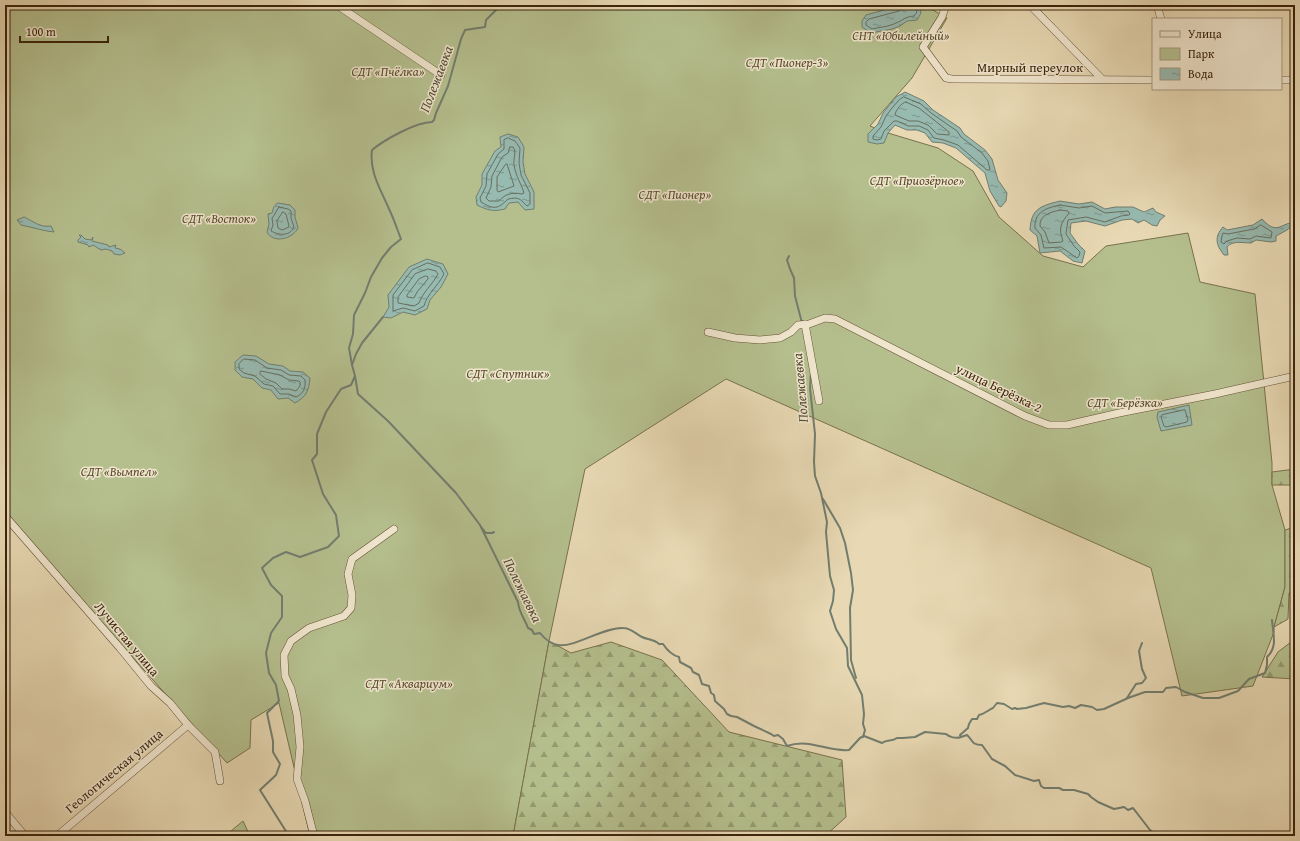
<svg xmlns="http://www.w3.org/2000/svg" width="1300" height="841" viewBox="0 0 1300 841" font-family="'Gentium Book Plus',serif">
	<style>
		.green { fill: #b5bf8e; stroke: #78724d }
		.forest { fill: url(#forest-firs); stroke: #78724d }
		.water { fill: url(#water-ripples); stroke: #727e6f }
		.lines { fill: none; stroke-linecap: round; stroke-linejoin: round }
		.shore { stroke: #696f5e; stroke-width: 1 }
		.stream { stroke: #727e6f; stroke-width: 2 }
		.minor-casing { stroke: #665136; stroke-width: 8 }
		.minor { stroke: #f0e6ce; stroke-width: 7 }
		.labels { text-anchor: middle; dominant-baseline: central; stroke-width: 3; stroke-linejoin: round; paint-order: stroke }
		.park-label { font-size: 13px; font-style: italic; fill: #5a4b2c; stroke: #f0e6ce }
		.street-label { font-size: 13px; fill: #3b240c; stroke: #f0e6ce }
		.water-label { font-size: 14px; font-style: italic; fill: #524a35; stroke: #f0e6ce }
	</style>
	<defs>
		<pattern id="forest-firs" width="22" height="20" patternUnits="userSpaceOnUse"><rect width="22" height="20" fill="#b5bf8e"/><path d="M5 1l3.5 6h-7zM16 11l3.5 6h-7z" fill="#949b72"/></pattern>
		<pattern id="water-ripples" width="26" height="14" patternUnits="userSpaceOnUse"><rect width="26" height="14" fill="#97bab1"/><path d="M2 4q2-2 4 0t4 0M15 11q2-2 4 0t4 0" fill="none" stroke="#7c978e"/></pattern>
	</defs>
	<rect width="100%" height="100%" fill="#e8d9b4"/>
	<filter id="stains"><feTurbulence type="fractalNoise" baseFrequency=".005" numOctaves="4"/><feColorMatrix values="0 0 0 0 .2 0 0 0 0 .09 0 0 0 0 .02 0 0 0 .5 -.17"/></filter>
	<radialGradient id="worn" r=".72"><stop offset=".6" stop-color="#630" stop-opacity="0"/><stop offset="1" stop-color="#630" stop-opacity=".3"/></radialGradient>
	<g class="green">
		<polygon points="5,5 924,5 947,18 912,78 870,126 888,133 938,148 973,171 999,217 1043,256 1083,267 1106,246 1188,233 1200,282 1255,294 1272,463 1272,485 1285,530 1285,587 1274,627 1274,632 1253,686 1182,696 1151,568 726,379 585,469 549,641 513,836 310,836 279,703 251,720 250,748 227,763 5,514"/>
		<polygon points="243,821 250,836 225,836"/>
	</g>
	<g class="forest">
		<polygon points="1295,469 1295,485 1272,485 1272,472"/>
		<polygon points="1295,527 1295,592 1289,593 1288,619 1274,627 1285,587 1285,530"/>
		<polygon points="1295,639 1295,679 1262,677 1278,652"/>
		<polygon points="549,641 571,653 611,642 662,660 729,732 842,760 846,817 825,836 513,836"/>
	</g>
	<g class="water">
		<polygon points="915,5 920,8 921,13 917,20 907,21 900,26 892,29 871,33 862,27 862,21 866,15 891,8"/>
		<polygon points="905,92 924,101 933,110 960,128 964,134 985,150 992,159 998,180 1007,193 1006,201 1001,207 999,206 990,191 985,173 956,148 943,143 932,142 925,133 917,130 907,130 895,125 888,133 884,143 877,144 868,142 868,134 878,124 883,113 896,97"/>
		<path d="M508,134l10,3 6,10 -1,15 2,12 9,18v17l-9,1 -7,-8 -9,1 -4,6c-12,3 -18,1 -28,-4l-1,-8 6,-12v-11l13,-23 6,-4 -1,-10z"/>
		<path d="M1060,201l19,3 13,-2 13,7 10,-2h18l11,5 9,-4 3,4 9,4 -5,4 -3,6 -5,-1 -8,-5 -6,3 -6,-4 -10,1 -17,6 -19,-5 -15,2 -1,10 8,11 7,7 -3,12 -9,-2 -13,-10 -20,2 -3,-17 -7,-6c1,-21 10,-24 30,-29z"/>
		<path d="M278,203l12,2 5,5v7l3,11c-5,11 -25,16 -31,4l2,-8 -1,-10 4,-1c2,-5 0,-6 6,-10z"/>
		<path d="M24,217c9,4 16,11 27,9l3,6c-11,-1 -22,-5 -33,-7l-4,-5z"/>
		<path d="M1262,219c16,18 20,2 33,4l-8,7 -11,6v5l-5,1 -15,-2 -5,3c-9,0 -18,-3 -24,4l1,8h-4c-8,-10 -10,-18 -1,-28l4,3 26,-5z"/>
		<polygon points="79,235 81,235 85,239 91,240 93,237 92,241 108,245 109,247 116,245 115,248 120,249 125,253 120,255 114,254 112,251 106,249 101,250 93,245 89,247 88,245 78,242 78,240 81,237"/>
		<polygon points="427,259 443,264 448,274 441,287 430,300 427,309 415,315 403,312 391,318 383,317 389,307 388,295 409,267"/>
		<path d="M243,355l13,1 13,8 14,2 7,5 13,1 7,6c-1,13 -4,19 -15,25l-7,-5 -10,1 -7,-9 -9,-2 -9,-9 -11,-2 -7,-7v-8z"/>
		<polygon points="1189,405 1192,425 1161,431 1157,417 1158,412"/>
	</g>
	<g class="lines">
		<g class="shore">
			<path d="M902,5v3l-3,3 -30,8 -3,3v3l6,4c8,-2 16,-2 24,-6 8,-3 8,-6 18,-7l3,-4 -3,-7"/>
			<polygon points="904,97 921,104 931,113 957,131 961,137 982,153 988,161 990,170 987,170 958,145 944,140 934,138 928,130 919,126 908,126 897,121 894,121 884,131 881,139 877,140 873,139 873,136 881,127 886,116 892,108 899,100"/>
			<path d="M906,102l13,6 30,24v3l-12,-1 -9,-9 -10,-4h-9l-14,-6v-1c2,-5 6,-11 11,-12z"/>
			<path d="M508,138l7,3 5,7 -1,15 2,12 9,18v11l-3,2c-8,-8 -8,-9 -19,-7 -10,10 -14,11 -27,3l-1,-4 6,-12 1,-12 11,-20 6,-5v-9z"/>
			<path d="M510,147h3c4,5 0,12 1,18 2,12 7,18 10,28l-2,1c-10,-2 -17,0 -23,7h-10l-3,-3 5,-11 1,-11 10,-19 6,-4z"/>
			<polygon points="507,164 514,186 498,192 497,190 497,177 505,165"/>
			<path d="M1060,205l19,3 13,-2 13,7 23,-2 2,3 -1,1 -8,1 -16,6 -19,-5 -18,3 -2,14 8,12 6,6 -1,4 -2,2 -16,-11 -17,1 -3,-13 -6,-7c-1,-16 11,-20 25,-23z"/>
			<path d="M279,207l9,2 3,2v7l3,9c-5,10 -15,8 -23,4l2,-6 -1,-7c3,-3 5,-9 7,-11z"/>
			<path d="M1060,210l8,1 1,2c-8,10 -11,15 -6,28l-2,1 -12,1 -4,-11 -5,-6c-1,-11 11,-14 20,-16z"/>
			<polygon points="283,212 286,214 289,226 287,228 282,230 278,228 277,221"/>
			<polygon points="1261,225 1272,232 1271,238 1256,236 1250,239 1237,238 1227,241 1224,244 1221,242 1222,236 1223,233 1228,234 1254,229"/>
			<path d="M428,263l12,4 4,7c-6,12 -17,20 -20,32l-9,5 -12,-3 -10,3v-16l19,-25z"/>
			<path d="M428,269l8,2 2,3c-6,11 -15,18 -19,29l-5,3 -16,-3v-6l17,-23z"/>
			<polygon points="426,276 428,277 428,279 417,292 414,298 407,297 407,295 419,279"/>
			<path d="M244,359l11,1 12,8 14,2 8,5 12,1 4,4c1,8 -2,14 -9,17l-7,-3h-9l-7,-8 -9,-2 -9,-8 -11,-3 -5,-4v-5z"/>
			<polygon points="261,371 280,375 289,380 299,381 300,382 300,386 296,391 289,389 282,389 276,383 266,379 260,374"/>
			<polygon points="1185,410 1188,420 1187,422 1166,427 1164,426 1161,417 1162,415"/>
		</g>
		<g class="stream">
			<polyline points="789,256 787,260 790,269 794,278 795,296 802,323"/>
			<path d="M352,365l-3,-17 4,-14 1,-19 11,-22 6,-16 11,-19 9,-11 10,-8c-4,-10 -7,-20 -12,-30 -8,-19 -20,-37 -17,-59 12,-10 44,-28 60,-28l2,-2 2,-7 12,-27 13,-47 4,-9 20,-3 1,-7 13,-13 1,-2"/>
			<polyline points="811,371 810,388 815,434 814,462 815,476 821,493 827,522 826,532 830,576 834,590 833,601 830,611 836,629 847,648 848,666 862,695 864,714 863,724 865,730 863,737"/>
			<path d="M355,376l3,18 30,27 68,72 24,32 38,77c1,11 7,17 10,26l4,2 2,4 6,-1c4,5 11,11 18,12 16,3 46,-18 65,-17 8,0 13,6 19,9 6,3 12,2 17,7h4c4,6 8,11 16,13l1,5 11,6 2,4 6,3 3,9 7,2 2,7 3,2 1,6 9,8 3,5 4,2 6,1 17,9 17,8 3,2 4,-1 5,4 4,7c23,-8 40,6 62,4l11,-12 4,-2 18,7c5,-4 10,-1 15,-5h6l12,-1 10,-5 21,2c3,3 10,5 15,3l-1,-2 8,-7 1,-4 3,-5h5l2,-4c6,-1 9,-5 14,-7l4,-5 7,1 8,5 3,-1 2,1 9,-1 18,-5 19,4 6,-1 6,2 6,-3 11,2 5,3 7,-1 24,-11 17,-6h18l3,-4 10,-1 9,5 18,6h16l19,-7 11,-12 16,-6 2,-8v-8c11,-10 6,-23 5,-37"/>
			<polyline points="823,499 840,528 845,543 851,573 853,590 850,608 851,660 856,678"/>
			<polyline points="482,528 486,533 492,533 494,532"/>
			<polyline points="1127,698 1136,684 1142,683 1146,678 1142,669 1139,651 1142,643"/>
			<path d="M961,737l6,-2c6,5 4,10 15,10l10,14 13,7 10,9 19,6 5,-1 2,6 3,2h15l4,2h11l14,4 3,3 7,5 16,7 10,-2 4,3 5,-2 17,22 7,6"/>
			<polyline points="289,836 260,790 276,775 280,764 273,752 273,741 267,713 279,701 276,685 269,673 266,653 271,633 282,617 282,596 271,585 262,568 273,558 286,552 300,557 328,547 339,536 336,515 323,494 312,460 317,454 317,434 326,412 341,389 351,385 355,376 352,365 356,354 362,343 383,317"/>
		</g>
		<g class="minor-casing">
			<g id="minor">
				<polyline points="337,5 441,75"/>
				<polyline points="946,5 942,17 923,47 946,78 952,79 1153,80"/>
				<polyline points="1030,5 1102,79"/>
				<polyline points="1157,5 1161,19"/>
				<polyline points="1281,80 1295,80"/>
				<polyline points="805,324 819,401"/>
				<polyline points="708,332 735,338 760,340 780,338 791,332 798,325 809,324 825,318 835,319 1025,416 1049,425 1067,425 1119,413 1215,394 1295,376"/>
				<polyline points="5,516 120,648 151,686 170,703 188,725 215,752 220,781"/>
				<polyline points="5,812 25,836"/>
				<polyline points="57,836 188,725"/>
				<polyline points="314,836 305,801 297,779 300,747 297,715 291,689 285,676 284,655 291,641 309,628 344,616 351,608 352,595 348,574 352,559 394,529"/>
			</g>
		</g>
		<use href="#minor" class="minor"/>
	</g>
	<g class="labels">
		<g class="park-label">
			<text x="901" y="35">СНТ «Юбилейный»</text>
			<text x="787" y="62">СДТ «Пионер-3»</text>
			<text x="388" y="71">СДТ «Пчёлка»</text>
			<text x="917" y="180">СДТ «Приозёрное»</text>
			<text x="675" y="194">СДТ «Пионер»</text>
			<text x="219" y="218">СДТ «Восток»</text>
			<text x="508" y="373">СДТ «Спутник»</text>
			<text x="1125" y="402">СДТ «Берёзка»</text>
			<text x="119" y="471">СДТ «Вымпел»</text>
			<text x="409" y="683">СДТ «Аквариум»</text>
		</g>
		<g class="street-label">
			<text x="1030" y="67">Мирный переулок</text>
			<text transform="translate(999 388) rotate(26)">улица Берёзка-2</text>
			<text transform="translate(127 639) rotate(50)">Лучистая улица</text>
			<text transform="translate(114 771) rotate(-40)">Геологическая улица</text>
		</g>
		<g class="water-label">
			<text transform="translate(436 79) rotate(-69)">Полежаевка</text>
			<text transform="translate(800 388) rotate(-95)">Полежаевка</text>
			<text transform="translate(523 590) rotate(64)">Полежаевка</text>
		</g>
	</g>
	<rect width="1300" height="841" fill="none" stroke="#e8d9b4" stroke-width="20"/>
	<rect x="6" y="6" width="1288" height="829" fill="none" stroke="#3b240c" stroke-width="2"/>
	<rect x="10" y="10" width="1280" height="821" fill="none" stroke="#3b240c"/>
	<rect x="1152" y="18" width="130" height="72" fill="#f0e6ce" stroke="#a89880"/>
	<rect x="1160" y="31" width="20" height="6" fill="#f0e6ce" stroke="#a89880"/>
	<text x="1188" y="38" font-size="12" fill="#3b240c">Улица</text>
	<rect x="1160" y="48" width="20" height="12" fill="#b5bf8e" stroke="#a89880"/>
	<text x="1188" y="58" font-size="12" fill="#3b240c">Парк</text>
	<rect x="1160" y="68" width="20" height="12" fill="url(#water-ripples)" stroke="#a89880"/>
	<text x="1188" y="78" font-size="12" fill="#3b240c">Вода</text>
	<path d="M20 36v6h88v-6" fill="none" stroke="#3b240c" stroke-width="2"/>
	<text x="26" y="36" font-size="12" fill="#3b240c" stroke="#f0e6ce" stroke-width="3" paint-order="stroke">100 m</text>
	<rect width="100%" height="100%" filter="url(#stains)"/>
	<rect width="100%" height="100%" fill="url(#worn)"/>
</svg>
